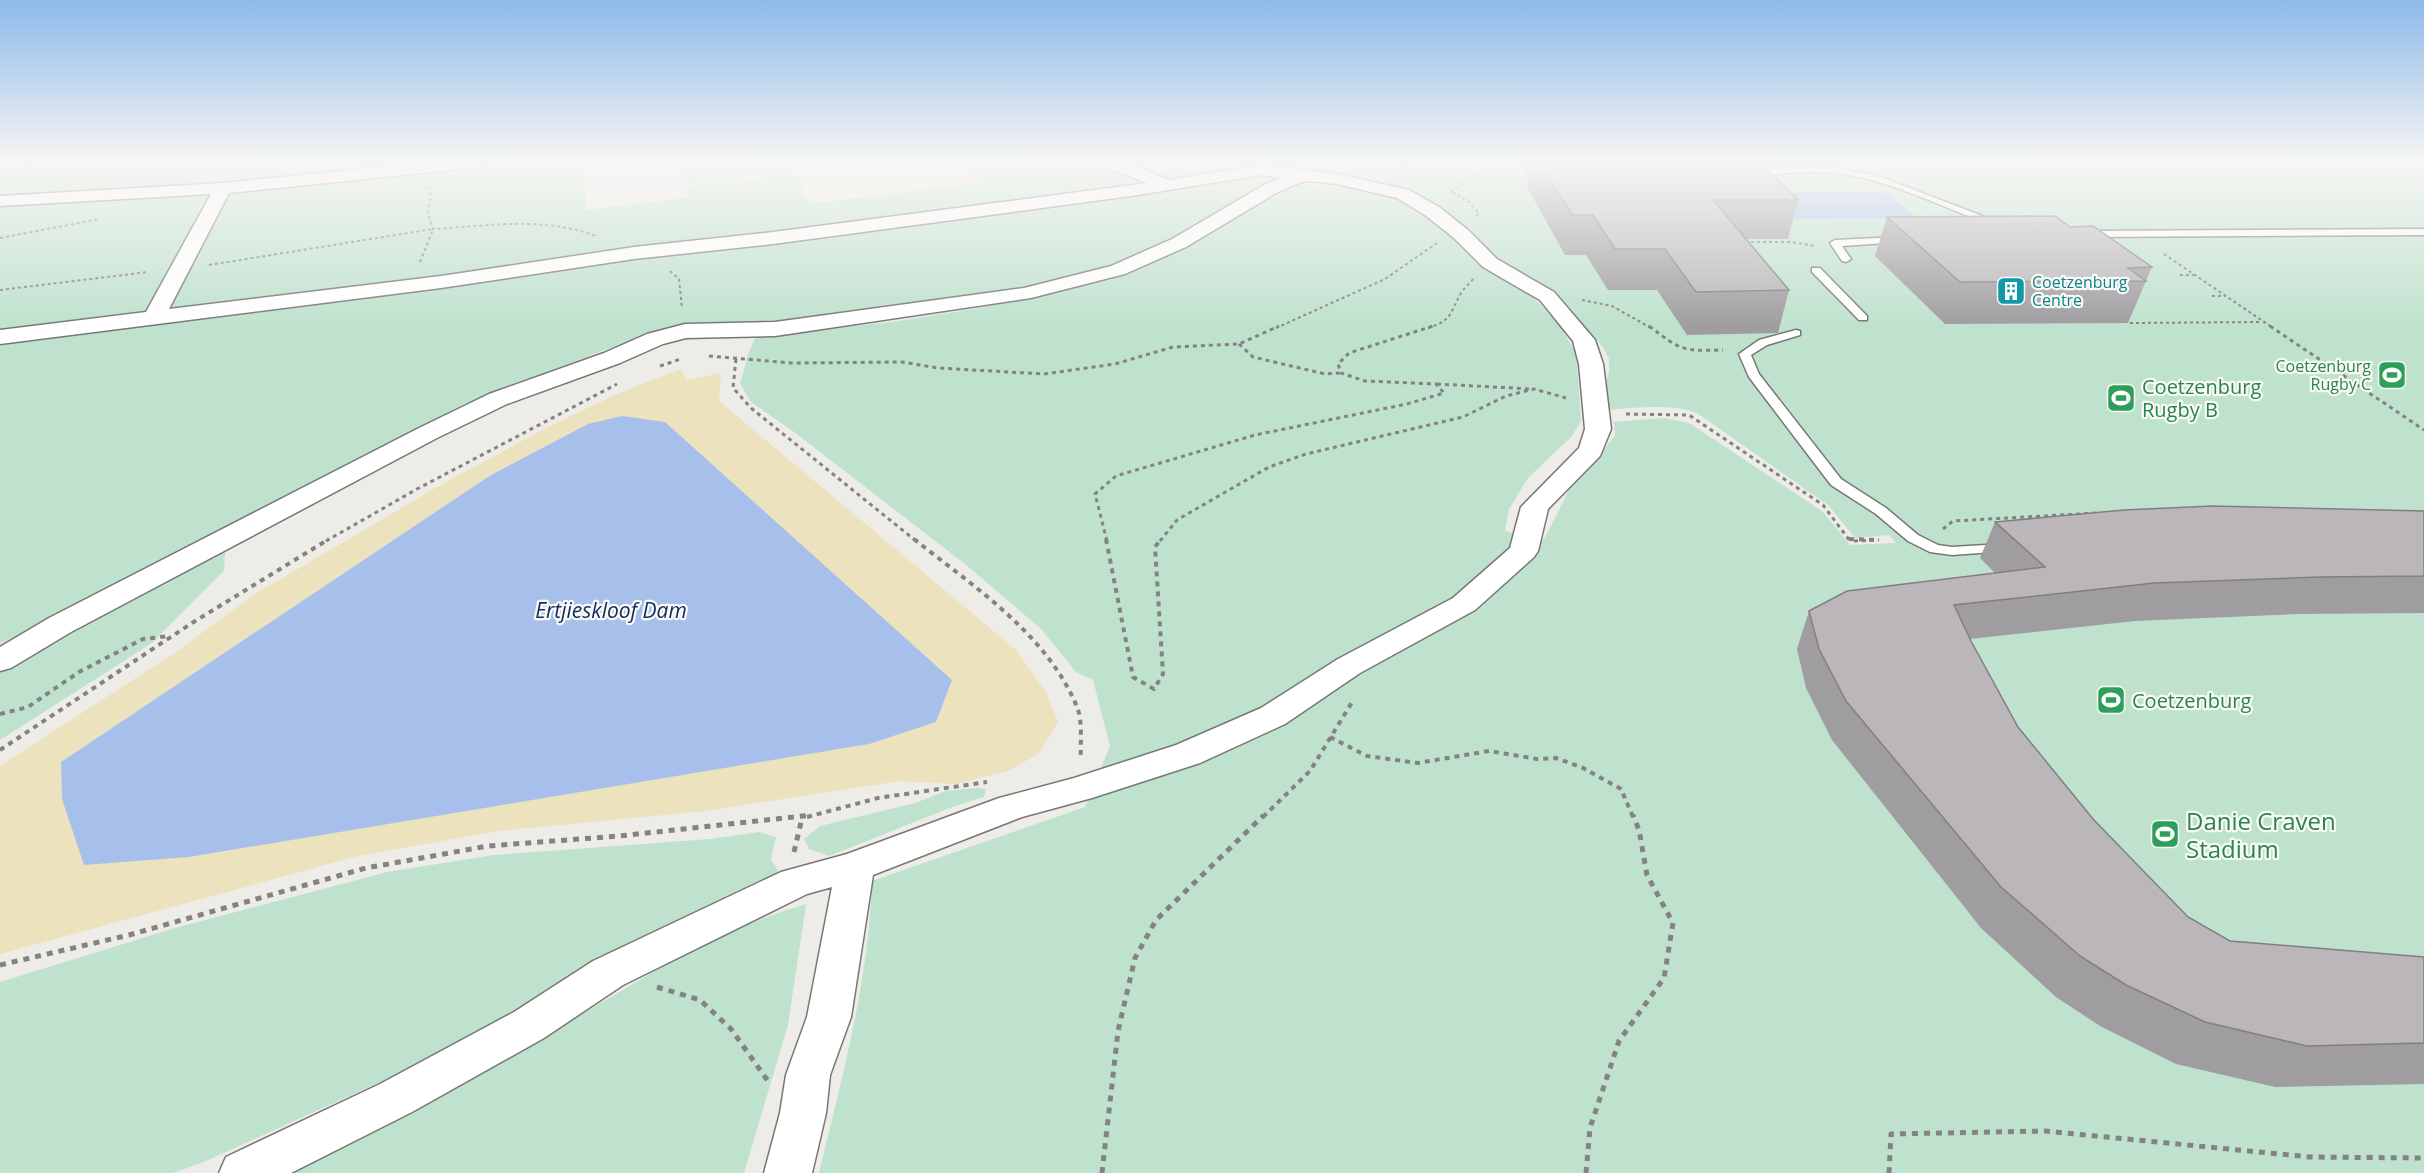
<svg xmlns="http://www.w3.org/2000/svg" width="2424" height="1173" viewBox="0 0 2424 1173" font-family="'Open Sans',sans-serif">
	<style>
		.green { fill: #bfe2ce }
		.sand { fill: #ece2bd; fill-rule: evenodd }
		.water { fill: #a7c0eb }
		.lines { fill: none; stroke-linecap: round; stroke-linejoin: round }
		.lane-casing { stroke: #787773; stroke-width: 3 }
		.street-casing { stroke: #787773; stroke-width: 3 }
		.path-far3 { stroke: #848380; stroke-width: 2; stroke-dasharray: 3 3; stroke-linecap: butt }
		.path-far2 { stroke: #848380; stroke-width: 3; stroke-dasharray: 4 4; stroke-linecap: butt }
		.path-far1 { stroke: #848380; stroke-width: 4; stroke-dasharray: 5 5; stroke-linecap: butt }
		.path { stroke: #848380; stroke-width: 5; stroke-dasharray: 6 6; stroke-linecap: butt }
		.lane { fill: #fff; fill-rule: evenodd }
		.street { fill: #fff; fill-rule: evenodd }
		.wall { fill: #a09da0 }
		.building { fill: #bab6ba; stroke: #827f82; stroke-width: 1.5 }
		.labels { text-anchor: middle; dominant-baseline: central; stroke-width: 4.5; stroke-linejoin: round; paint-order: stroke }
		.far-culture-label { font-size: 16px; fill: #0d838f; stroke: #faf9f5; text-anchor: start }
		.far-leisure-label { font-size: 16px; fill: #27864d; stroke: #faf9f5; text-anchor: end }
		.leisure-label { font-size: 20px; fill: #27864d; stroke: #faf9f5; text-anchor: start }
		.water-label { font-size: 21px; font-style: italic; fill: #0f2b5d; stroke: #faf9f5 }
		.near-leisure-label { font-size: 24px; fill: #27864d; stroke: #faf9f5; text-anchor: start }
	</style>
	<rect width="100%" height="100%" fill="#edece7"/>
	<g class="green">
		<path d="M0,162h584l2,48 103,-13 -2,-11 99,-12 12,2 11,28 171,-22 -14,-20h1458v1011h-1605c23,-96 50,-193 53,-292l213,-74 25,-61 -17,-66 -17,-8 -35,-43 -76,-65 -171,-132 -43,-30 -11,-19c6,-15 6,-32 16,-45l143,-17 80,-13 131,-28 39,-16 69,-38 56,-35 23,-7 59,4 45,11 35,22 41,43 27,11 21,14 33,34 18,30 5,68 -9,15 -44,42 -19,31 -4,22 39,9 29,-58 26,-25 16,-22 -1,-13 50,-4 25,5 133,88 28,34 46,-2 -7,-8 -34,3 -27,-33 -131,-92c-27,-10 -62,-5 -91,-3l-2,-19 5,-20v-12l-6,-12 -13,-15 -92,-69 -41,-43 -39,-24 -100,-23 -59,12 -18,14 -59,35 -50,27 -93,25 -269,37h-57l-55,9 -56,19 -142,55 -274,145 -186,93z"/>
		<polygon points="678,162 778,162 782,172 683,185"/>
		<polygon points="225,552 224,571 152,643 0,740 0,671 212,553"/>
		<polygon points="976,788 986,789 984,797 952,807 829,856 809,849 804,839 820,826 915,803 946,791"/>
		<polygon points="759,832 776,837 771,859 778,871 773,880 678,920 444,1053 206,1161 173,1173 0,1173 0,982 175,928 387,872 494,855 710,839"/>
		<path d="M806,904l-18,121 -44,148h-454c80,-43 162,-84 241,-129 90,-51 175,-111 275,-140z"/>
	</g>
	<path class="sand" d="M681,369l6,11 34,-7 -2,28 297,249 30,42 12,30 -20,32 -30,17 -53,13 -55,-3 -194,30 -208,20 -140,25 -358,98v-188l173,-112 82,-60 184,-108 103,-56 75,-36zM588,424l-526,375 -1,-37 430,-287z"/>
	<g class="water">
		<polygon points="1741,192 1885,192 1917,218 1766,219"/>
		<polygon points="622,416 665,422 952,680 936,722 869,744 189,857 84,865 62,799 61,762 491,475 588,424"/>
	</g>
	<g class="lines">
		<g class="lane-casing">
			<g id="lane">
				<path d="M1813,167h21l44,9 120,46 -8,2c-52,-18 -102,-46 -157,-51 -28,-3 -56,2 -83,3l-4,-3 4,-3z"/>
				<polygon points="2424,229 2424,235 2085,237 2080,234 2085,231"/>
				<polygon points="1899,237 1904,240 1902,242 1842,246 1851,259 1846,262 1842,261 1830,243 1835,240"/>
				<polygon points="1812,268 1820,268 1867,316 1867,320 1859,320 1812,272"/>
				<polygon points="1796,330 1800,331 1800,335 1767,345 1751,355 1759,374 1841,479 1886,508 1918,535 1938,545 1952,547 2002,544 2007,545 2009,548 2007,551 1952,555 1930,552 1908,541 1876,514 1831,485 1749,377 1739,354 1759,340"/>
			</g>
		</g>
		<g class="street-casing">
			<polygon id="street" points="430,162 489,162 486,166 480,167 229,193 169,309 441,276 634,247 773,232 1147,183 1104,166 1102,162 1125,162 1169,180 1262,165 1337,174 1409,190 1439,207 1468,230 1497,259 1554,292 1595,340 1603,364 1611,429 1600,456 1548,509 1538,551 1534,557 1475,610 1360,673 1285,724 1200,763 1092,798 1022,817 873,875 851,1017 830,1075 826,1113 812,1173 764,1173 780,1113 786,1075 807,1017 832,887 807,894 623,985 544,1038 412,1112 291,1173 219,1173 226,1157 380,1084 514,1012 593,961 781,872 847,854 999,798 1074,778 1176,745 1261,708 1338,659 1453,598 1510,548 1521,507 1579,448 1585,429 1579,364 1573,341 1540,300 1483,267 1454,238 1425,215 1397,198 1337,184 1309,181 1299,183 1276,193 1186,247 1125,274 1031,298 775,336 686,338 663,344 620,363 507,404 437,438 71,632 11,668 0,671 0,647 49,618 419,428 489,394 604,353 647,334 685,324 775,322 1024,288 1111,266 1172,239 1264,185 1281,178 1262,175 1131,196 773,244 634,259 441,288 0,344 0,330 146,312 211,194 0,206 0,196 223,183"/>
		</g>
		<g class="path-far3">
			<polyline points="1394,167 1429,163"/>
			<polyline points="0,170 53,162"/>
			<polyline points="1423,180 1429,163 1442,162"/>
			<path d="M428,188l3,2 -3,24 5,15c56,-3 109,-13 163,7"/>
			<polyline points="1451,192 1471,178 1504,162"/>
			<polyline points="1452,192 1469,202 1479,213 1476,216"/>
			<polyline points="0,238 100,219"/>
			<polyline points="1745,242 1791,242 1815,246"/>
			<polyline points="2164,254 2273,328"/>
			<polyline points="420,262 433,230"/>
			<polyline points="209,265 433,229"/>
			<polyline points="670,271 679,279 682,308"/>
			<polyline points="2180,275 2194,275"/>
			<polyline points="0,290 148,272"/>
			<polyline points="2212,296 2225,296"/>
			<polyline points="1582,300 1612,306 1651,328"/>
			<polyline points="2130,323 2262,322"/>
			<polyline points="1276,328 1385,279 1437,243"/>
			<path d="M1428,328c25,-8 21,-14 33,-35 3,-5 9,-10 13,-15"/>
		</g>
		<g class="path-far2">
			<path d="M1649,326c33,25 33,25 74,24"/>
			<polyline points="2270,326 2424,430"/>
			<polyline points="1239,344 1253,357 1325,374 1341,373"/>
			<polyline points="709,356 792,363 902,362 938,368 1044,374 1115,364 1173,347 1239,344 1279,326"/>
			<polyline points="736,359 733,388 751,408 916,541"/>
			<polyline points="660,366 681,359"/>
			<polyline points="1437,384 1531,389"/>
			<polyline points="1626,414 1689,415 1823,505 1850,541"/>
			<polyline points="1943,529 1953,521 2097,513"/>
			<polyline points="326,541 417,489 617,384"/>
			<polyline points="1107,541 1095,494 1116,476 1255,435 1407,404 1444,393 1436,384 1365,381 1341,373 1338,364 1349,353 1433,326"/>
			<polyline points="1160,541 1177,520 1269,467 1306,454 1463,417 1506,396 1534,389 1566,398"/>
			<polyline points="1854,541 1879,540"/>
		</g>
		<g class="path-far1">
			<path d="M914,539c60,48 133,95 163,168 6,14 3,36 4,51"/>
			<polyline points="1106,539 1133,677 1154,689 1163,674 1155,547 1161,539"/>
			<polyline points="1849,539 1879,540"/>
			<polyline points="0,714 28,707 79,672 143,639 170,636"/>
			<polyline points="1330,737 1367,756 1418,763 1489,751 1537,759 1556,758 1583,768 1621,789 1633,817"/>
			<polyline points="0,750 192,623 329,539"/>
			<polyline points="807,817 878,798 987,782"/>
			<polyline points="1263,817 1310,771 1354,699"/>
		</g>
		<g class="path">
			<polyline points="794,852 802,818"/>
			<polyline points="0,965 129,935 366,868 488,846 619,836 812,815"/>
			<polyline points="657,987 700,1000 731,1029 768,1081"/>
			<polyline points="1102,1173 1118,1031 1135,958 1156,920 1264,815"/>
			<polyline points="1586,1173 1590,1128 1619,1041 1664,978 1673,923 1647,875 1639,830 1633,815"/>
			<polyline points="1889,1173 1891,1134 2045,1131 2310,1157 2424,1158"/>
		</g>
		<use href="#lane" class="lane"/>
		<use href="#street" class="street"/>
	</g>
	<g class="wall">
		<polygon points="1522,162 1760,162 1798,200 1788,239 1746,239 1789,290 1778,333 1687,335 1657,290 1608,290 1586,255 1565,255 1527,187 1528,178 1521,165"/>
		<polygon points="1887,217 2070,227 2152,267 2128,323 1945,324 1875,256"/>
		<polygon points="2424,511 2424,613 2297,614 2135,621 1970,639 2018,727 2093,819 2188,917 2230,941 2424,957 2424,1084 2275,1087 2176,1064 2100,1026 2056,997 1981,928 1832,740 1806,688 1797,649 1809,611 1995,573 1980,558 1995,522"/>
	</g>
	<g class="building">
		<polygon points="1539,162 1760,162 1798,200 1713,200 1789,290 1696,292 1665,249 1615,249 1593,215 1572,215"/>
		<polygon points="2055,216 2070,227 2093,226 2152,267 2128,268 2146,281 1960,282 1887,217"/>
		<polygon points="2212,506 2424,511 2424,576 2319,577 2154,583 1954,605 1971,641 2018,727 2093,819 2188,917 2230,941 2424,957 2424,1043 2307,1046 2205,1022 2126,985 2080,956 2001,887 1846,701 1819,649 1809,611 1847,591 2045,567 1995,522 2124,510"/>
	</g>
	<linearGradient id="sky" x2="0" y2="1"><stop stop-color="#8eb9e9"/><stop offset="0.5" stop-color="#f7f6f4"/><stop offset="1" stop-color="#f7f6f4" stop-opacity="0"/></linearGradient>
	<rect width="2424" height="326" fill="url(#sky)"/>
	<defs>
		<g id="building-square" transform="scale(1.5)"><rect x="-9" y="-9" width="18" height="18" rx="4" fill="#0f9aa8" stroke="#faf9f5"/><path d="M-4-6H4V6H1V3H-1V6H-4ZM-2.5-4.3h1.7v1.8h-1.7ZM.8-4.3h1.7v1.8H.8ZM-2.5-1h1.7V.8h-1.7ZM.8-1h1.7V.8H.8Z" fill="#fff"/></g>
		<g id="stadium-square" transform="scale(1.5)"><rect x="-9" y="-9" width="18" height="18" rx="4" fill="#2e9e5b" stroke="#faf9f5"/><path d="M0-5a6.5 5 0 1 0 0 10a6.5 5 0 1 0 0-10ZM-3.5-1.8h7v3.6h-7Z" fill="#fff"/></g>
	</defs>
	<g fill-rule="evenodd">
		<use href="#building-square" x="2011" y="291"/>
		<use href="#stadium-square" x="2392" y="375"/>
		<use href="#stadium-square" x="2121" y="398"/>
		<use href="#stadium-square" x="2111" y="700"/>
		<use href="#stadium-square" x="2165" y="834"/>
	</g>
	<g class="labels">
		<g class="far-culture-label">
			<text x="2032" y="282">Coetzenburg<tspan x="2032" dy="18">Centre</tspan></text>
		</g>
		<g class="far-leisure-label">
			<text x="2371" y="366">Coetzenburg<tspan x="2371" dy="18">Rugby C</tspan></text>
		</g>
		<g class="leisure-label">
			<text x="2142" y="386">Coetzenburg<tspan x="2142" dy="23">Rugby B</tspan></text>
			<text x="2132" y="700">Coetzenburg</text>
		</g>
		<g class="water-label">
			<text x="611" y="610">Ertjieskloof Dam</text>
		</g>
		<g class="near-leisure-label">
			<text x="2186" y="820">Danie Craven<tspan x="2186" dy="28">Stadium</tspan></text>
		</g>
	</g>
</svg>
